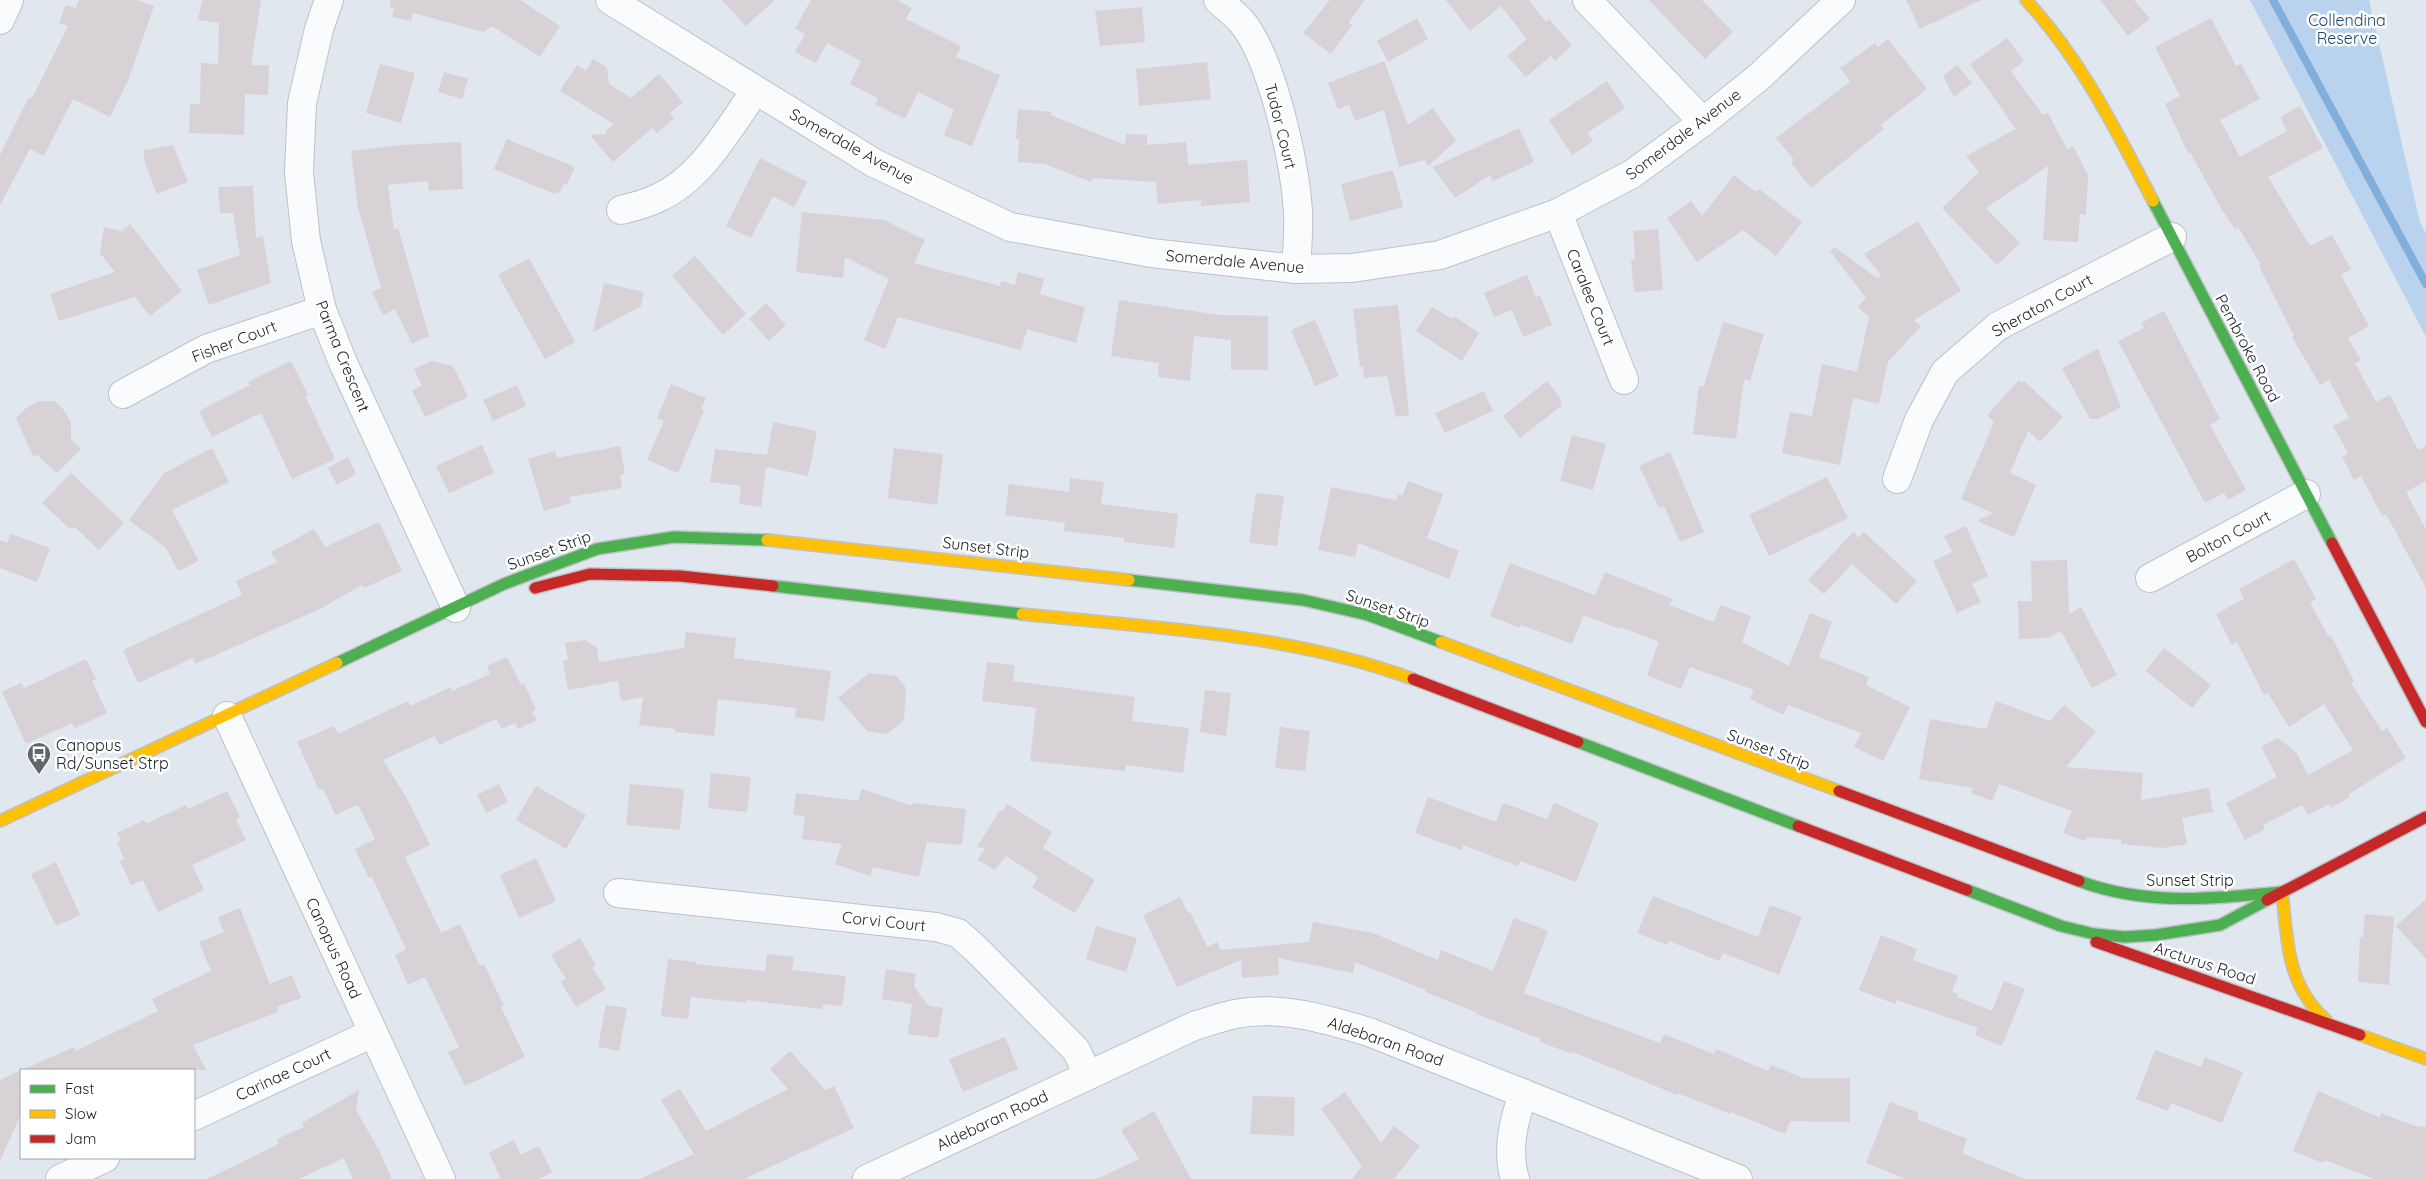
<svg xmlns="http://www.w3.org/2000/svg" width="2426" height="1179" viewBox="0 0 2426 1179" font-family="Quicksand,sans-serif">
	<style>
		.green { fill: #b9d3ef }
		.lines { fill: none; stroke-linecap: round; stroke-linejoin: round }
		.stream { stroke: #82aeda; stroke-width: 8 }
		.building { fill: #d8d1d5 }
		.street-casing { stroke: #bdc2c7; stroke-width: 30 }
		.fast-casing { stroke: #bdc2c7; stroke-width: 14 }
		.slow-casing { stroke: #bdc2c7; stroke-width: 14 }
		.jam-casing { stroke: #bdc2c7; stroke-width: 14 }
		.street { stroke: #fafbfc; stroke-width: 28 }
		.fast { stroke: #4caf50; stroke-width: 11 }
		.slow { stroke: #ffc107; stroke-width: 11 }
		.jam { stroke: #c62828; stroke-width: 11 }
		.labels { text-anchor: middle; dominant-baseline: central; stroke-width: 5; stroke-linejoin: round; paint-order: stroke }
		.park-label { font-size: 16px; fill: #1c466e; stroke: #fff }
		.street-label { font-size: 16px; fill: #1c2024; stroke: #fff }
		.poi-label { font-size: 16px; fill: #1c2024; stroke: #fff; text-anchor: start }
	</style>
	<rect width="100%" height="100%" fill="#e1e7ee"/>
	<polygon class="green" points="2250,0 2369,0 2420,222 2426,234 2426,337"/>
	<g class="lines">
		<polyline class="stream" points="2273,0 2426,284"/>
	</g>
	<g class="building">
		<polygon points="79,0 137,0 154,6 128,81 110,117 73,99 44,156 30,149 0,205 0,155 29,97 32,98 68,26 59,23 66,5 76,8"/>
		<polygon points="202,0 261,0 251,65 269,65 268,95 245,94 244,135 189,133 190,104 200,104 201,63 218,64 219,23 198,20"/>
		<polygon points="390,0 520,0 560,26 540,57 492,26 484,32 413,13 411,21 392,17 394,8 390,7"/>
		<polygon points="722,0 775,0 746,26"/>
		<polygon points="811,0 897,0 912,8 906,19 961,46 956,57 1000,75 972,146 944,135 954,110 918,92 905,119 875,104 878,98 850,84 861,61 827,43 816,63 795,52 805,34 795,29"/>
		<polygon points="1330,0 1365,0 1349,22 1352,25 1331,54 1303,33"/>
		<polygon points="1446,0 1529,0 1546,22 1549,19 1572,45 1555,61 1551,56 1526,77 1507,56 1527,39 1501,6 1470,31"/>
		<polygon points="1649,0 1702,0 1733,32 1705,59"/>
		<polygon points="1906,0 1981,0 1920,29"/>
		<polygon points="2100,0 2134,0 2150,19 2128,36"/>
		<polygon points="1142,7 1145,42 1100,46 1095,11"/>
		<polygon points="1417,18 1428,39 1388,62 1377,41"/>
		<polygon points="2211,18 2236,66 2241,64 2260,99 2220,120 2240,157 2287,131 2280,117 2300,106 2323,148 2268,177 2310,246 2332,235 2351,269 2341,275 2369,326 2348,338 2361,360 2355,363 2376,402 2390,395 2418,450 2426,446 2426,481 2406,492 2426,530 2426,588 2386,514 2382,516 2361,476 2354,480 2342,457 2348,453 2333,426 2349,418 2329,380 2320,385 2292,337 2294,336 2259,266 2261,265 2238,227 2235,229 2222,210 2190,152 2188,153 2165,104 2180,96 2155,47"/>
		<polygon points="2007,38 2024,61 2011,71 2043,115 2048,113 2067,149 2073,146 2088,175 2086,215 2080,214 2078,242 2043,240 2048,166 1986,208 2020,243 1997,265 1942,208 1979,172 1966,156 2016,129 1970,64"/>
		<polygon points="1888,39 1927,89 1881,125 1884,129 1811,188 1791,163 1794,160 1776,138 1850,82 1840,68 1875,43 1878,47"/>
		<polygon points="593,59 607,67 609,84 631,98 659,74 683,102 670,113 674,118 657,133 652,128 613,162 590,135 606,134 607,130 614,124 560,91 577,65 586,71"/>
		<polygon points="1384,61 1408,125 1433,108 1456,141 1428,166 1425,160 1399,167 1384,110 1355,121 1349,105 1338,109 1328,83"/>
		<polygon points="1207,62 1211,99 1139,106 1136,69"/>
		<polygon points="380,64 415,73 401,123 366,113"/>
		<polygon points="1957,65 1972,83 1954,97 1943,76"/>
		<polygon points="444,72 468,79 462,99 438,92"/>
		<polygon points="1607,81 1625,108 1587,133 1593,141 1572,155 1549,120"/>
		<polygon points="1018,109 1051,112 1051,115 1125,145 1126,134 1147,135 1147,145 1186,142 1188,165 1247,160 1250,202 1201,206 1201,200 1158,204 1156,182 1093,178 1091,182 1045,164 1018,162 1019,139 1016,139"/>
		<polygon points="1519,128 1534,162 1493,181 1490,175 1455,198 1433,167"/>
		<polygon points="507,139 575,167 567,185 564,183 560,193 556,192 555,194 494,169"/>
		<polygon points="461,142 463,189 429,191 428,181 388,185 394,230 398,228 429,336 412,344 395,309 383,315 372,292 381,288 358,208 351,151 402,145"/>
		<polygon points="173,145 188,182 157,194 145,163 143,150"/>
		<polygon points="760,158 807,182 794,207 773,196 751,238 726,226"/>
		<polygon points="1393,170 1403,207 1350,221 1341,184"/>
		<polygon points="1734,175 1756,192 1759,189 1802,222 1776,256 1743,230 1697,262 1667,218 1691,201 1702,216"/>
		<polygon points="253,186 256,238 263,236 271,283 209,305 197,270 240,255 233,213 220,213 218,187"/>
		<polygon points="802,212 884,220 925,240 914,263 1000,286 1001,281 1015,285 1018,272 1044,279 1040,294 1085,307 1076,343 1027,329 1021,350 898,317 885,349 864,340 889,279 845,257 843,278 796,272"/>
		<polygon points="1918,221 1961,291 1914,320 1921,326 1888,362 1879,404 1853,398 1840,465 1782,453 1790,412 1812,416 1822,364 1857,372 1869,317 1858,307 1866,298 1830,251 1835,247 1878,279 1881,275 1864,254"/>
		<polygon points="130,224 182,291 150,316 135,297 59,321 50,294 115,272 100,253 104,227 122,231"/>
		<polygon points="1658,229 1663,290 1634,292 1631,260 1635,259 1633,231"/>
		<polygon points="695,256 746,314 723,335 672,276"/>
		<polygon points="529,258 575,342 545,359 498,275"/>
		<polygon points="1527,275 1536,297 1540,295 1552,325 1523,337 1512,310 1494,317 1484,293"/>
		<polygon points="604,283 644,292 641,306 593,332"/>
		<polygon points="1119,300 1219,315 1268,316 1268,370 1231,370 1231,340 1194,336 1190,381 1158,377 1159,363 1111,356"/>
		<polygon points="766,303 786,325 769,341 749,319"/>
		<polygon points="1398,305 1409,415 1396,417 1387,376 1364,378 1363,366 1360,367 1353,309"/>
		<polygon points="1432,307 1452,319 1454,316 1479,333 1462,361 1416,331"/>
		<polygon points="2164,311 2220,419 2210,425 2246,490 2228,500 2224,493 2205,503 2118,341 2144,328 2141,323"/>
		<polygon points="1315,320 1339,376 1315,386 1291,330"/>
		<polygon points="1723,322 1764,334 1750,381 1744,379 1736,439 1693,434 1699,386 1704,386"/>
		<polygon points="2098,349 2121,407 2098,419 2090,419 2062,368"/>
		<polygon points="291,361 308,395 305,396 335,459 292,479 261,413 212,437 199,411 250,385 248,382"/>
		<polygon points="432,361 453,366 468,397 425,417 412,390 422,386 414,369"/>
		<polygon points="2019,380 2022,383 2024,381 2063,417 2040,442 2028,431 2010,473 2036,485 2014,537 1977,521 1993,513 1961,499 1994,422 1987,415"/>
		<polygon points="1547,381 1561,399 1561,406 1520,438 1503,416"/>
		<polygon points="671,384 706,398 701,409 704,410 678,473 647,460 664,421 657,418"/>
		<polygon points="517,385 526,406 493,421 483,400"/>
		<polygon points="1484,391 1493,411 1445,433 1435,413"/>
		<polygon points="40,401 54,401 65,411 71,423 71,439 81,449 57,473 37,455 33,456 16,418 27,407"/>
		<polygon points="773,422 817,431 808,476 766,467 761,507 739,504 741,486 710,482 715,449 767,455"/>
		<polygon points="1572,435 1606,444 1593,490 1560,481"/>
		<polygon points="482,445 494,473 449,493 436,466"/>
		<polygon points="620,446 625,474 620,475 622,488 569,497 571,503 544,511 528,459 555,451 557,458"/>
		<polygon points="212,448 229,482 172,510 199,561 178,571 166,548 129,520 164,473"/>
		<polygon points="894,448 943,454 937,505 888,498"/>
		<polygon points="1670,452 1704,532 1680,542 1664,506 1659,508 1639,466"/>
		<polygon points="348,457 356,474 337,485 328,468"/>
		<polygon points="71,473 124,523 99,550 76,528 69,528 42,503"/>
		<polygon points="1827,477 1848,518 1769,556 1749,515"/>
		<polygon points="1070,478 1104,482 1101,504 1178,514 1174,548 1124,542 1124,538 1064,531 1065,523 1005,515 1009,484 1069,492"/>
		<polygon points="1408,481 1443,494 1427,538 1459,551 1449,579 1358,543 1355,557 1318,550 1331,487 1396,500 1398,494 1402,496"/>
		<polygon points="1256,493 1284,496 1277,546 1249,543"/>
		<polygon points="379,522 402,571 364,588 362,585 318,610 195,664 193,658 138,683 123,650 242,595 236,581 277,562 271,552 314,529 325,547"/>
		<polygon points="1966,526 1988,576 1972,584 1981,602 1957,613 1933,561 1952,552 1944,536"/>
		<polygon points="1854,531 1858,538 1864,532 1917,581 1896,604 1852,564 1824,594 1808,580"/>
		<polygon points="11,534 50,548 37,582 0,568 0,540 7,543"/>
		<polygon points="2294,559 2316,599 2310,602 2328,636 2330,635 2334,641 2354,681 2351,683 2382,731 2387,728 2406,758 2349,794 2350,797 2330,808 2329,804 2308,815 2302,805 2263,825 2265,829 2245,840 2226,803 2277,777 2261,747 2278,738 2296,752 2308,775 2353,750 2324,704 2289,727 2268,693 2264,695 2237,642 2232,645 2216,614 2244,599 2239,589"/>
		<polygon points="2067,560 2069,614 2081,607 2117,675 2092,688 2061,631 2047,638 2019,639 2018,601 2032,601 2031,561"/>
		<polygon points="1510,563 1595,595 1605,572 1673,599 1669,605 1714,622 1720,605 1751,616 1742,642 1789,666 1810,613 1832,622 1819,657 1869,677 1866,685 1910,707 1883,761 1854,747 1861,733 1788,705 1783,715 1750,699 1754,690 1690,667 1681,689 1647,675 1659,642 1620,627 1619,629 1584,615 1572,644 1521,625 1520,628 1490,616"/>
		<polygon points="686,632 736,638 734,658 831,671 824,721 795,717 796,708 718,699 714,736 675,732 675,729 639,725 643,697 621,701 618,681 568,690 563,661 568,660 565,643 585,640 597,648 599,662 684,648"/>
		<polygon points="2164,648 2211,685 2192,708 2146,671"/>
		<polygon points="507,657 521,685 524,683 536,710 532,712 537,720 518,729 515,723 502,729 496,719 439,745 435,736 383,760 409,802 430,845 405,857 441,933 460,924 480,966 484,964 504,1006 501,1007 525,1057 465,1086 448,1052 459,1047 425,977 408,985 395,955 406,949 372,877 369,878 355,849 375,839 358,805 335,815 323,788 319,790 297,742 334,726 338,734 408,701 410,706 451,687 452,691 490,674 487,666"/>
		<polygon points="86,659 96,679 92,681 107,713 75,728 72,723 26,744 2,692 21,683 24,688"/>
		<polygon points="987,662 1015,665 1013,681 1135,697 1132,721 1189,728 1183,773 1126,765 1125,771 1030,761 1036,708 982,701"/>
		<polygon points="869,673 896,676 906,688 904,720 887,734 867,731 838,698"/>
		<polygon points="1205,690 1231,693 1226,736 1200,732"/>
		<polygon points="1996,701 2050,721 2064,705 2096,732 2066,767 2143,773 2141,800 2209,788 2213,812 2182,818 2187,844 2162,848 2121,844 2121,840 2087,837 2085,841 2063,833 2072,811 1999,784 1992,801 1971,793 1973,788 1919,779 1930,719 1986,729"/>
		<polygon points="1280,727 1310,731 1305,771 1275,768"/>
		<polygon points="711,773 751,777 747,812 708,808"/>
		<polygon points="499,784 508,802 486,813 477,795"/>
		<polygon points="630,784 684,789 680,830 626,825"/>
		<polygon points="536,786 586,815 566,849 516,820"/>
		<polygon points="862,789 912,806 913,803 966,809 962,845 927,842 919,877 873,867 870,876 835,864 842,844 802,839 805,816 793,815 796,793 858,801"/>
		<polygon points="227,791 240,817 236,819 246,840 192,865 204,890 158,912 143,880 131,885 120,861 124,859 117,842 121,841 117,833 144,820 146,824 186,805 188,809"/>
		<polygon points="1428,797 1496,822 1503,803 1547,819 1554,803 1599,823 1576,882 1520,861 1518,866 1463,845 1462,850 1415,833"/>
		<polygon points="1007,804 1052,832 1043,848 1095,880 1075,913 1032,888 1038,877 1006,856 995,870 978,860 985,848 977,847 1000,810 1002,811"/>
		<polygon points="536,858 556,901 519,918 500,875"/>
		<polygon points="56,862 80,915 56,926 31,874"/>
		<polygon points="1653,896 1758,937 1770,905 1802,917 1779,975 1723,953 1719,961 1669,941 1667,945 1637,933"/>
		<polygon points="1180,897 1188,913 1190,912 1207,947 1217,942 1221,950 1309,942 1313,922 1373,933 1438,960 1441,950 1493,971 1514,918 1548,931 1524,993 1660,1043 1664,1034 1714,1054 1716,1049 1768,1071 1771,1065 1803,1078 1850,1078 1850,1122 1790,1121 1785,1134 1731,1112 1730,1114 1677,1093 1677,1095 1573,1052 1572,1054 1540,1042 1541,1039 1476,1014 1476,1012 1425,992 1426,990 1355,962 1353,973 1278,958 1279,975 1242,978 1241,960 1177,987 1143,915"/>
		<polygon points="2426,899 2426,959 2396,926"/>
		<polygon points="240,908 270,984 292,975 301,998 277,1007 278,1012 193,1045 206,1070 22,1070 74,1047 76,1051 158,1011 152,999 211,971 199,942 224,932 218,917"/>
		<polygon points="2365,914 2394,917 2389,985 2358,982 2360,937 2363,937"/>
		<polygon points="1096,926 1137,938 1126,972 1086,959"/>
		<polygon points="1881,935 1917,949 1913,960 1958,976 1952,992 1958,994 1957,997 1992,1011 2004,981 2025,989 2002,1046 1975,1035 1978,1028 1897,1000 1895,1004 1859,990"/>
		<polygon points="580,938 596,965 592,967 606,989 576,1007 561,982 566,979 551,955"/>
		<polygon points="767,954 794,957 792,970 846,976 842,1006 823,1004 822,1009 745,1000 748,1003 691,997 688,1019 661,1016 668,959 696,962 696,964 765,971"/>
		<polygon points="886,969 916,974 914,987 929,1006 943,1008 938,1038 908,1034 912,1004 882,999"/>
		<polygon points="606,1005 627,1008 619,1051 598,1047"/>
		<polygon points="1005,1037 1018,1069 963,1092 949,1059"/>
		<polygon points="2155,1050 2201,1067 2205,1057 2243,1072 2222,1123 2171,1103 2168,1111 2136,1099"/>
		<polygon points="790,1051 825,1090 834,1086 854,1128 744,1179 640,1179 694,1154 661,1100 680,1089 706,1131 788,1089 770,1069"/>
		<polygon points="21,1070 21,1114 0,1161 0,1080"/>
		<polygon points="359,1090 356,1110 380,1152 392,1179 353,1179 344,1158 299,1179 207,1179 279,1144 277,1139 304,1127 302,1123"/>
		<polygon points="2318,1091 2379,1117 2379,1119 2381,1113 2415,1126 2426,1127 2426,1179 2375,1179 2325,1160 2323,1163 2293,1151"/>
		<polygon points="1345,1092 1381,1143 1394,1126 1420,1146 1394,1179 1352,1179 1362,1166 1321,1109"/>
		<polygon points="1253,1096 1295,1097 1294,1136 1250,1134"/>
		<polygon points="1890,1102 1919,1113 1917,1119 1967,1139 1962,1153 2025,1179 1906,1179 1866,1163"/>
		<polygon points="1154,1111 1191,1179 1097,1179 1139,1159 1121,1130"/>
		<polygon points="514,1140 521,1155 539,1146 552,1172 539,1179 501,1179 489,1153"/>
	</g>
	<g class="lines">
		<g class="street-casing">
			<g id="street">
				<polyline points="329,0 319,29 302,103 299,172 306,241 322,310 344,365 456,608"/>
				<polyline points="610,0 874,163 1010,227 1151,253 1296,269 1352,268 1440,255 1558,213 1632,174 1703,122 1759,77 1841,0"/>
				<path d="M1218,0c7,7 16,13 23,21 31,36 54,142 57,191 1,18 -1,38 -2,57"/>
				<polyline points="1587,0 1703,122"/>
				<polyline points="0,20 9,0"/>
				<path d="M621,210c12,-3 25,-6 37,-12 44,-20 70,-69 97,-107"/>
				<polyline points="1558,213 1624,380"/>
				<polyline points="123,394 206,349 322,310"/>
				<polyline points="1897,479 1919,420 1945,372 1998,326 2172,237"/>
				<polyline points="2150,578 2306,494"/>
				<polyline points="227,716 441,1179"/>
				<polyline points="618,893 936,927 958,933 977,950 1076,1050 1088,1075"/>
				<polyline points="194,1116 373,1033"/>
				<polyline points="60,1179 105,1158"/>
				<path d="M867,1179l327,-153c13,-4 27,-9 41,-12 45,-9 91,5 134,18l369,147"/>
				<path d="M1515,1179c-9,-30 -1,-58 8,-86"/>
			</g>
		</g>
		<g class="fast-casing">
			<g id="fast">
				<polyline points="2153,201 2332,543"/>
				<polyline points="1129,580 1303,600 1368,615 1441,642"/>
				<polyline points="773,586 1022,614"/>
				<polyline points="337,663 504,584 597,549 674,537 767,540"/>
				<polyline points="1578,742 1798,826"/>
				<path d="M2079,881c66,25 135,18 203,11"/>
				<polyline points="1967,890 2061,926 2094,934 2125,937 2156,935 2220,925 2267,900"/>
			</g>
		</g>
		<g class="slow-casing">
			<g id="slow">
				<path d="M2026,0c55,59 90,130 127,201"/>
				<polyline points="767,540 1129,580"/>
				<path d="M1022,614c130,14 267,19 391,65"/>
				<polyline points="1441,642 1839,791"/>
				<polyline points="0,821 337,663"/>
				<path d="M2282,892c6,50 4,92 44,128"/>
				<polyline points="2360,1035 2426,1059"/>
			</g>
		</g>
		<g class="jam-casing">
			<g id="jam">
				<polyline points="2332,543 2426,722"/>
				<polyline points="535,588 590,574 680,576 773,586"/>
				<polyline points="1413,679 1578,742"/>
				<polyline points="1839,791 2079,881"/>
				<polyline points="1798,826 1967,890"/>
				<polyline points="2267,900 2426,817"/>
				<polyline points="2096,942 2360,1035"/>
			</g>
		</g>
		<use href="#street" class="street"/>
		<use href="#fast" class="fast"/>
		<use href="#slow" class="slow"/>
		<use href="#jam" class="jam"/>
	</g>
	<defs>
		<g id="bus-pin" transform="scale(1.25)"><path d="M0 17L-7.5 6A9.5 9.5 0 1 1 7.5 6Z" fill="#61666b" stroke="#fff"/><path d="M-5-6H5V4H4V6H2V4H-2V6H-4V4H-5ZM-3.5-4V0h7V-4ZM-3.5 1.2v1.5H-2V1.2ZM2 1.2v1.5H3.5V1.2Z" fill="#fff"/></g>
	</defs>
	<g fill-rule="evenodd">
		<use href="#bus-pin" x="39" y="754"/>
	</g>
	<g class="labels">
		<g class="park-label">
			<text x="2347" y="20">Collendina<tspan x="2347" dy="18">Reserve</tspan></text>
		</g>
		<g class="street-label">
			<text transform="translate(1281 126) rotate(76)">Tudor Court</text>
			<text transform="translate(1683 134) rotate(-37)">Somerdale Avenue</text>
			<text transform="translate(852 146) rotate(29)">Somerdale Avenue</text>
			<text transform="translate(1235 261) rotate(5)">Somerdale Avenue</text>
			<text transform="translate(1591 297) rotate(68)">Caralee Court</text>
			<text transform="translate(2042 305) rotate(-29)">Sheraton Court</text>
			<text transform="translate(234 341) rotate(-21)">Fisher Court</text>
			<text transform="translate(2248 348) rotate(62)">Pembroke Road</text>
			<text transform="translate(343 356) rotate(68)">Parma Crescent</text>
			<text transform="translate(2228 536) rotate(-28)">Bolton Court</text>
			<text transform="translate(986 547) rotate(7)">Sunset Strip</text>
			<text transform="translate(549 550) rotate(-20)">Sunset Strip</text>
			<text transform="translate(1388 608) rotate(19)">Sunset Strip</text>
			<text transform="translate(1769 749) rotate(21)">Sunset Strip</text>
			<text x="2190" y="880">Sunset Strip</text>
			<text transform="translate(884 921) rotate(6)">Corvi Court</text>
			<text transform="translate(334 948) rotate(65)">Canopus Road</text>
			<text transform="translate(2205 963) rotate(18)">Arcturus Road</text>
			<text transform="translate(1386 1041) rotate(19)">Aldebaran Road</text>
			<text transform="translate(283 1074) rotate(-25)">Carinae Court</text>
			<text transform="translate(992 1120) rotate(-25)">Aldebaran Road</text>
		</g>
		<g class="poi-label">
			<text x="56" y="745">Canopus<tspan x="56" dy="18">Rd/Sunset Strp</tspan></text>
		</g>
	</g>
	<rect x="20" y="1069" width="175" height="90" fill="#ffffff" stroke="#a4a6a7"/>
	<rect x="30" y="1085" width="25" height="8" fill="#4caf50" stroke="#a4a6a7"/>
	<text x="65" y="1094" font-size="15" fill="#1c2024">Fast</text>
	<rect x="30" y="1110" width="25" height="8" fill="#ffc107" stroke="#a4a6a7"/>
	<text x="65" y="1119" font-size="15" fill="#1c2024">Slow</text>
	<rect x="30" y="1135" width="25" height="8" fill="#c62828" stroke="#a4a6a7"/>
	<text x="65" y="1144" font-size="15" fill="#1c2024">Jam</text>
</svg>
